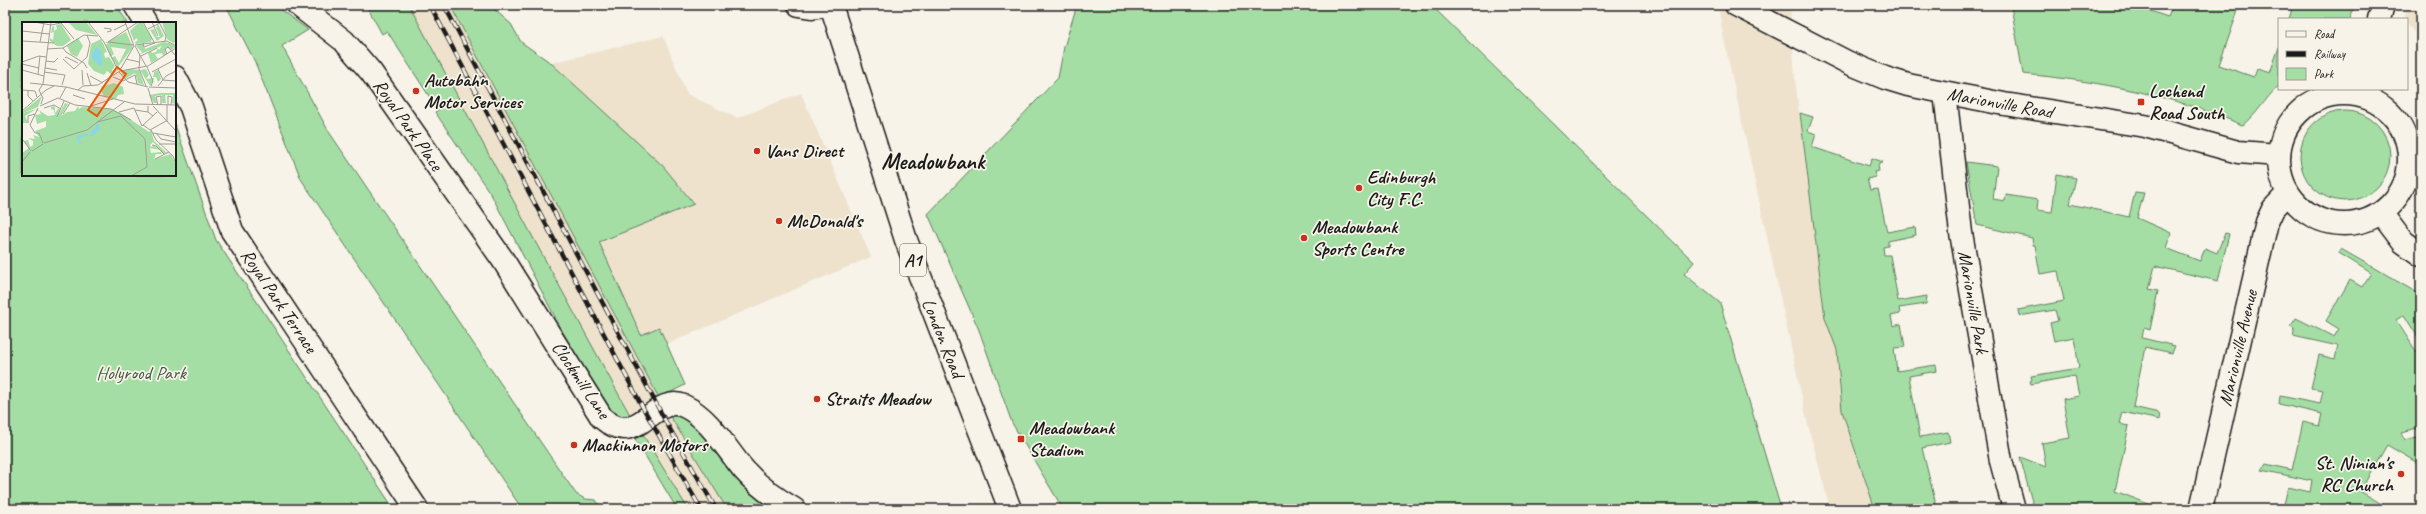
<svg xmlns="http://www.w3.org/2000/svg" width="2426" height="514" viewBox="0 0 2426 514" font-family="Caveat,sans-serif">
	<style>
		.built { fill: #eee2cd }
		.green { fill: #a5dea4; stroke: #607d60 }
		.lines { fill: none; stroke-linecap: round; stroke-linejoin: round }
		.street-casing { stroke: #1c1c1c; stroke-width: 25 }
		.secondary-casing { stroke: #1c1c1c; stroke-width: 25 }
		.primary-casing { stroke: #1c1c1c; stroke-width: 25 }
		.street { stroke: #f7f3e8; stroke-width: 22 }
		.secondary { stroke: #f7f3e8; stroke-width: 22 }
		.primary { stroke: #f7f3e8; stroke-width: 22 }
		.rail-casing { stroke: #1c1c1c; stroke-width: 4.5 }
		.rail { stroke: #f7f3e8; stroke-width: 3; stroke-dasharray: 9; stroke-linecap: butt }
		.poi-dot { fill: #c8321e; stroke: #f7f3e8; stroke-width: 1.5 }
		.labels { text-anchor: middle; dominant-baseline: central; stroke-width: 3.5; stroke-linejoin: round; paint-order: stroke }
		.shield { fill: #f7f3e8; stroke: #5e5c59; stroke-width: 1 }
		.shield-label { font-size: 18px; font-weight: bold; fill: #1c1c1c }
		.poi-label { font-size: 19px; font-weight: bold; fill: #1c1c1c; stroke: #f7f3e8; text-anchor: start }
		.street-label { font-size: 19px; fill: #1c1c1c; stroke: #f7f3e8 }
		.park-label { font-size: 19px; fill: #455645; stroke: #f7f3e8 }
		.district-label { font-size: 23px; font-weight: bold; fill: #1c1c1c; stroke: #f7f3e8 }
		.inset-river { fill: none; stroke: #89d6e7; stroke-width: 2 }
		.inset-road { fill: none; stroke: #9f9d96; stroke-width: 1 }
		.view { fill: #e8590c; fill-opacity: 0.15; stroke: #e8590c; stroke-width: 2 }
		.inset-edge { fill: none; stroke: #1c1c1c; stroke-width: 2 }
	</style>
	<rect width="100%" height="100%" fill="#f7f3e8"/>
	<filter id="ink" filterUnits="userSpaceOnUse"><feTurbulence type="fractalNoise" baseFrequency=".025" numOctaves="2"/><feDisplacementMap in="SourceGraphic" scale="8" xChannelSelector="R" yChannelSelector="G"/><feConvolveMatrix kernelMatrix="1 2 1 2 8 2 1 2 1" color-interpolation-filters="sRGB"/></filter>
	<g filter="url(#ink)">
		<g class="built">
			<polygon points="366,5 489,5 511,24 521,42 551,63 663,36 687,94 737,118 801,93 871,257 667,344 685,385 659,398 746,509 677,509 634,437 642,433 630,415 625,418 592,388 492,196 435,112 438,110 387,31 382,34"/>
			<polygon points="1718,5 1790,5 1795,79 1825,318 1837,350 1842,411 1875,509 1830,509 1808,425 1723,35"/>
			<polygon points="2408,5 2421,5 2421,42 2407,23 2407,19 2403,18"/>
		</g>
		<g class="green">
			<polygon points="5,5 116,5 128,23 23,23 23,175 175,175 175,125 216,240 394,509 5,509"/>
			<polygon points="226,5 274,5 308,30 282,46 329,132 576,494 585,499 596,500 602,509 522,509 301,179 255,62"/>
			<polygon points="366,5 409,5 537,245 630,415 625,418 614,417 592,388 492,196 435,112 438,110 387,31 382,34"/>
			<polygon points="450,5 489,5 511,24 521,42 551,63 663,166 694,204 599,242 641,335 659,327 685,385 659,398"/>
			<polygon points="1077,5 1431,5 1694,262 1684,274 1720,303 1781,509 1063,509 1012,423 979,330 928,214 1058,78 1064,47"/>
			<path d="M2013,5h119l36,12 4,-10 11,3 2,-5h55l-21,60 35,12 3,-8 13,4 9,-26v39c-11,8 -28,37 -37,39 -69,-30 -144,-44 -219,-51l-12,-68z"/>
			<polygon points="2293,5 2355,5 2350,19 2289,19"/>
			<circle cx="2345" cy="156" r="45"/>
			<polygon points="1800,113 1813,117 1808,131 1816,134 1812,147 1869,166 1872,158 1883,162 1878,165 1879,171 1874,172 1876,177 1867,179 1870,190 1878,189 1887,232 1915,227 1916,235 1888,241 1888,246 1883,247 1884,255 1890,255 1898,301 1927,296 1926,304 1899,308 1900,314 1891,316 1893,326 1901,324 1905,347 1894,348 1897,371 1936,365 1937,371 1909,376 1920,437 1948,432 1950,442 1922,448 1937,509 1875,509 1842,411 1837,350 1825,318"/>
			<polygon points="1966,162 1997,166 1993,199 2005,201 2006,195 2038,200 2037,210 2052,212 2057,174 2076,178 2070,204 2129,217 2135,192 2144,193 2137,218 2171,233 2166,248 2200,261 2205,248 2217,253 2225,233 2229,234 2218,281 2155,266 2149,289 2158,291 2150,330 2144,328 2142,338 2175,346 2172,353 2145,347 2133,407 2159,413 2160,420 2122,412 2119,424 2129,426 2115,491 2162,509 2034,509 2020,457 2046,467 2042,443 2070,438 2063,399 2079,396 2075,376 2031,384 2030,381 2032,380 2031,376 2079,368 2074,337 2054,341 2050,323 2058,321 2055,310 2019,316 2018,310 2064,301 2058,271 2040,274 2035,245 2033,245 2032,238 1977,225"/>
			<polygon points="2341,249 2421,295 2421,342 2404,315 2396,320 2421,359 2421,428 2402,433 2405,440 2421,436 2421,465 2387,445 2360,491 2390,509 2283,509 2288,487 2310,492 2312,481 2262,470 2266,464 2292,470 2303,422 2319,426 2322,414 2279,404 2280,396 2320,404 2323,390 2311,388 2319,355 2335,359 2338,346 2293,336 2295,328 2291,326 2296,318 2334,337 2339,329 2326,321 2350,280 2362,287 2371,273 2339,253"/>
			<polygon points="681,413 781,509 727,509 670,416"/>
			<polygon points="642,433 688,509 677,509 634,437"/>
		</g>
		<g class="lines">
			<g class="street-casing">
				<g id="street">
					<polyline points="135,5 146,23"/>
					<path d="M298,5l46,36 27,31 132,188 99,158c37,32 51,-25 82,-12 26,12 42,43 60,64 15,17 31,28 50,39"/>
					<polyline points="799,5 812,7 823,5"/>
					<polyline points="175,77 191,107 232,231 417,509"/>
					<polyline points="1945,93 1961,233 2001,461 2014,509"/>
					<polyline points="2409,150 2421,149"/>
				</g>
			</g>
			<g class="secondary-casing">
				<g id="secondary">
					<polyline points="1736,5 1849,63 1885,78 1908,85 2004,104 2145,126 2238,152 2279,155"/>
					<polyline points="2379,19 2383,5"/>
					<circle cx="2344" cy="159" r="65"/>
					<polyline points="2381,213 2403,242 2421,255"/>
					<polyline points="2201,509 2267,222 2273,209 2288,193"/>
				</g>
			</g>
			<g class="primary-casing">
				<polyline id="primary" points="831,5 906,240 1010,509"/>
			</g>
			<use href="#street" class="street"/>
			<use href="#secondary" class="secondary"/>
			<use href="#primary" class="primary"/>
			<g class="rail-casing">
				<g id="rail">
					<polyline points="430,5 642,406 701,509"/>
					<polyline points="444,5 667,424 716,509"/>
				</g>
			</g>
			<use href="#rail" class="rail"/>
		</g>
	</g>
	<g class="poi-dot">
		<circle cx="416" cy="91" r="4"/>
		<rect x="2137" y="98" width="8" height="8" rx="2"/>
		<circle cx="757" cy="151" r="4"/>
		<circle cx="1359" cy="188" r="4"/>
		<circle cx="779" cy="221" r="4"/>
		<circle cx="1304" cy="238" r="4"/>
		<circle cx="817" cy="399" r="4"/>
		<rect x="1017" y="435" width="8" height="8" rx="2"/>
		<circle cx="574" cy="445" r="4"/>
		<circle cx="2401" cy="474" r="4"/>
	</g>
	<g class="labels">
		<rect class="shield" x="900" y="244" width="26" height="32" rx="3"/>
		<g class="shield-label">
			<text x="913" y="260">A1</text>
		</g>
		<g class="poi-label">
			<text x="424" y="80">Autobahn<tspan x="424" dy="22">Motor Services</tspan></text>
			<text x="2149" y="91">Lochend<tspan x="2149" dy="22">Road South</tspan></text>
			<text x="765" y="151">Vans Direct</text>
			<text x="1367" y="177">Edinburgh<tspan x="1367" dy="22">City F.C.</tspan></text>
			<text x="787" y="221">McDonald's</text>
			<text x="1312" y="227">Meadowbank<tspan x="1312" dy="22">Sports Centre</tspan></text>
			<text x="825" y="399">Straits Meadow</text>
			<text x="1029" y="428">Meadowbank<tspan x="1029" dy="22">Stadium</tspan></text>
			<text x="582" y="445">Mackinnon Motors</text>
			<text x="2393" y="463" text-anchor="end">St. Ninian's<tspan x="2393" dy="22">RC Church</tspan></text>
		</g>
		<g class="street-label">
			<text transform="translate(2000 103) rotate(10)">Marionville Road</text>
			<text transform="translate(408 125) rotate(55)">Royal Park Place</text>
			<text transform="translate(279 301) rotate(56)">Royal Park Terrace</text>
			<text transform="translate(1973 302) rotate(80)">Marionville Park</text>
			<text transform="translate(943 338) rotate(68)">London Road</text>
			<text transform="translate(2238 348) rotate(-77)">Marionville Avenue</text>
			<text transform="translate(581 380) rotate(56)">Clockmill Lane</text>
		</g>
		<g class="park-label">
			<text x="141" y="373">Holyrood Park</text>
		</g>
		<g class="district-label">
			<text x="933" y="161">Meadowbank</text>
		</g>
	</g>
	<g transform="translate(22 22)">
		<rect width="154" height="154" fill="#f7f3e8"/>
		<path d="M46,0h18l11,13 -21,-5zM117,0h3l10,16 -1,4 -14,2 -2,-1h-1l4,-3 -2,-2 -2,3 -4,-10zM140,0h14v21l-3,-1 3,3 -9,-6zM39,2l10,16 -8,6h-6l-7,-5v-3l3,2 1,-8 -3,1 1,-6 2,-1v5l3,-2 -1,-4zM136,2l6,12 -7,5 -7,-11 4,-1 3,8h3l-4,-9zM104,10l7,15 -15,20 -7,-9 4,-2 4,7 7,-14 -15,-2 3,7 -4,3 -4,-12 2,-2h-3zM56,16l5,8 -6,11 -6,-3 -4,-8zM79,17l6,13 -3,1 1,5 4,-1 6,9 -3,4 2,3 -1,-3h4l-5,5 -5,-4 -3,4 -10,-4 -6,-7 3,-20zM141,20l7,1 6,4 -5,3 -4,-3 -2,2 1,5 -3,2 -1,-3 -7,1 3,5 -7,4 -3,-10 3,-2 1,2 4,-1 2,-4 1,2 3,-4 -22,8 2,-2 -6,-6 7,-2 2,5zM107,47l10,1 5,15 -6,-2 -3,-10 -10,6 -4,-7zM124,47l3,6 -3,4 7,-1 1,-6 4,-2 3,9 -3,3 -2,-5h-3l1,2 -4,7 -10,-16zM92,61l9,4 1,7 -6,1 -2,4 -13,-3 -2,-9zM138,71h16l-1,11 -3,-1 1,-8h-8l1,8h-4v-8l-7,1 2,7h-3l-5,-8zM20,74l-4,11 -15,6 13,-4 -11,7 3,7h-6v-11zM43,81l3,1 -7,12 6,-4 8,-1 3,-5 1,3 3,-2 28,2 11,4 28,19 2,-2 3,11 13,12 -3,1 -11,-12 -3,3 1,2 3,-1 6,4 -10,-2 1,5 10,-1 1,2h-6l-2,5 17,-5 5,11v11h-154v-23l7,-5 -5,-7 4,-1 2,7 3,-2v-4l-5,-3 7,1 -2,-4 6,2 -4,-6 11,-4v-6l-9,3 -2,-9 6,-1 -2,-4 -3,2 1,-3 11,7 7,-1 -1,-5 -3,-1v-2l4,-1v7l3,-4 -2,-1 4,1 -3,9z" fill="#a5dea4"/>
		<path d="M74,25l5,4 1,13 -2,2 -9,-9zM76,101l2,6 -8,7 -3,-1z" fill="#89d6e7"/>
		<path class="inset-river" d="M58,122l-2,-7 10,-3"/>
		<path class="inset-road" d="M12,0l17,3 10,-2 13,16M66,0l16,20 14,28M121,0l11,20M130,0l6,14M137,0l7,14 -1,5M82,6l7,1v2l-4,1M126,7l12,-6M92,8l12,-6M0,9l27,3M0,19l32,2M18,20l4,-20M86,20l30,-20M86,20l25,3M121,21l1,4 11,-4M113,23l32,-4 9,5M113,24l11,20M41,26l21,-13 14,1M41,26l3,4 18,11 3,5M25,27l16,-1M145,32l-2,-5 3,-2 8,9M118,33l-1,14 7,17M119,34l16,-8M43,36l1,-1 12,6M41,37l11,10 13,-12 3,-14 -3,-8M104,37l13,3M24,39l8,1 4,-4M0,40l17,-6 7,1M0,42l17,4M125,45l6,14 -2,5M23,46l12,2M136,47l5,11 13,1M0,48l22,6M60,48l1,15M98,48l14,-24 -9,-24M22,50l21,3 -3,10M97,50l9,10 20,5M130,50l24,-13M65,51l4,13M16,52l2,-18M68,54l13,7M91,55l10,4 12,-6 2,9M8,61l36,4 69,17 41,1M136,64l8,-10 10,-5M127,65l27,1M126,66l5,17M0,68l13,1 2,6M6,68v6l5,5M56,68l5,-4 15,-1 22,-14 28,-5 28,-18M51,73l12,4M38,76l6,-11M19,82l2,-6 -4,-8 4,-6 8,-62M136,83l-2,-8 5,-1v9M145,83v17M146,83v-9l4,1 -1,8M18,84l18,-8 17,7 36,4 20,11M126,84v6l5,4M131,84l23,25M66,85l25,-8M22,86l10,-3 7,4M113,88l13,2M0,89l24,-21 8,-4M97,90l15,-4 8,18 15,-14M41,92l7,-11M35,95l7,-16M75,100l24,-6 24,23 2,28 -16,9M6,101v-7l7,-2M8,103l5,8h4l4,10M8,103l8,-17M121,103l7,5 16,-9M129,108l5,10 17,16 3,8M131,111l23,4M134,111l5,6 15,3M1,118l8,11M22,121l43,-13 37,-28M137,122h17M130,123l4,1 8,8M10,129l11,-7M133,137l14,-7M0,140l8,-10"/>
		<path class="view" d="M95,45l9,7 -29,42 -9,-6z"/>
		<rect width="154" height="154" class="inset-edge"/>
	</g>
	<rect width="2426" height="514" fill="none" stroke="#f7f3e8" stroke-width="20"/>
	<rect x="10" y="10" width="2406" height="494" fill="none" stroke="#1c1c1c" stroke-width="1.5" filter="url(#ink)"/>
	<rect x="2278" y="18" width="130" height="72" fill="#f7f3e8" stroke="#9f9d96"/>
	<rect x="2286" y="31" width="20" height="6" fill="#f7f3e8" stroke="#9f9d96"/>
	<text x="2314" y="38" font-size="12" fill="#1c1c1c">Road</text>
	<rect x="2286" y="51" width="20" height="6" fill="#1c1c1c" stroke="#9f9d96"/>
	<text x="2314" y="58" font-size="12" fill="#1c1c1c">Railway</text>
	<rect x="2286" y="68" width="20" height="12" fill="#a5dea4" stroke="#9f9d96"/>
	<text x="2314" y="78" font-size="12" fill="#1c1c1c">Park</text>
</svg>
